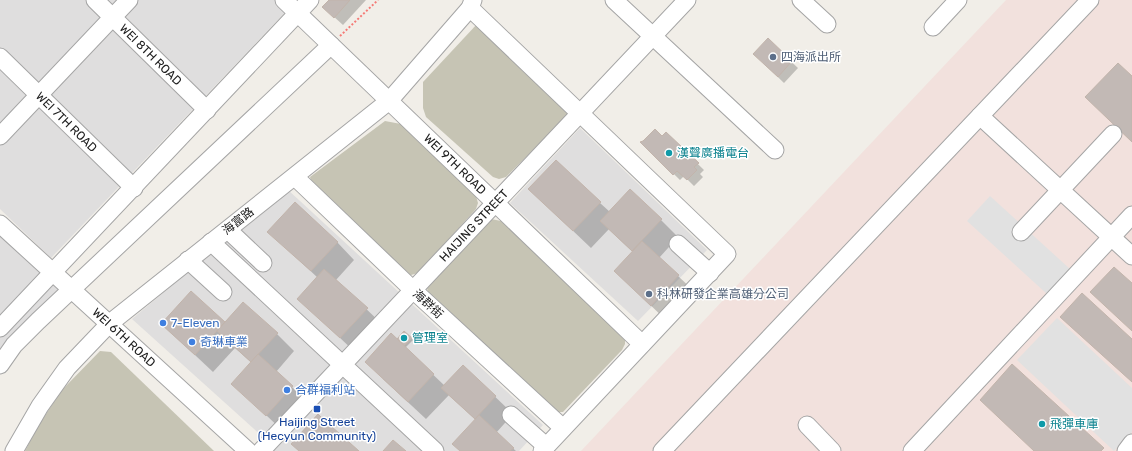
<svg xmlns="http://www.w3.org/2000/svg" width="1132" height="451" viewBox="0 0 1132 451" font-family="Rubik,'Noto Sans TC',sans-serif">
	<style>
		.residential { fill: #dfdede }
		.military { fill: #f2e1dd }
		.construction { fill: #c6c4b4 }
		.parking { fill: #e1e1e1 }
		.shadow { fill: #0003 }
		.building { fill: #c2b9b5; stroke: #c2b4ab }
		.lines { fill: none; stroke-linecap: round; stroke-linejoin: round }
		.minor-casing { stroke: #a5a5a5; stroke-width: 19 }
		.path { stroke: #f57a76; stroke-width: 2; stroke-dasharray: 2 2; stroke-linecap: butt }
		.minor { stroke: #fff; stroke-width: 17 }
		.service-dot { fill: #5c6f8a; stroke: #fff; stroke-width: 1.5 }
		.culture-dot { fill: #0f9aa8; stroke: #fff; stroke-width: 1.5 }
		.shop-dot { fill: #3f7fe0; stroke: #fff; stroke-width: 1.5 }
		.transit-dot { fill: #1a4fb4; stroke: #fff; stroke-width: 1.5 }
		.labels { text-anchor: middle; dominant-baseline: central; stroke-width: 3; stroke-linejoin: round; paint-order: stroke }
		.street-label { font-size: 12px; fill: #212121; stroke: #fff }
		.service-label { font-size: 12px; fill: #4e5e75; stroke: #fff; text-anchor: start }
		.culture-label { font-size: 12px; fill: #0d838f; stroke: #fff; text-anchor: start }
		.shop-label { font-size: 12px; fill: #366cbe; stroke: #fff; text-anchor: start }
		.transit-label { font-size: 12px; fill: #164399; stroke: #fff }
	</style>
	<rect width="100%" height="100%" fill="#f1eee8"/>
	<g class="residential">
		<polygon points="0,0 297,0 51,258 0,209"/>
		<polygon points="580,128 707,250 638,321 510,203"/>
		<polygon points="287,189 543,425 519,451 273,451 275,448 132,319"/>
		<polygon points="0,233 60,290 0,359"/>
	</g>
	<polygon class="military" points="1006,0 1132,0 1132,451 581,451"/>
	<g class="construction">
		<polygon points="478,23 569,114 506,177 499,179 493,177 426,117 423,108 423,82"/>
		<polygon points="385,121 401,124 476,196 478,203 476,209 418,273 411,275 405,274 312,184 310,177"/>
		<polygon points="491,219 501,221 622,333 625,339 625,344 622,350 563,412 552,412 428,293 427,287 430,283"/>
		<polygon points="100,351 111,352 214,451 25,451 38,426 62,390"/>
	</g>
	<g class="parking">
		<polygon points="990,196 1070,269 1047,294 967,221"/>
		<polygon points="1057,318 1132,388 1132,432 1114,451 1017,360"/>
	</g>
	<g class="shadow">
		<polygon points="330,0 366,0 343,25 332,15"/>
		<polygon points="768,40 798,68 784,83 754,54"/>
		<polygon points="666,133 704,170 700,174 703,177 694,186 684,176 680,180 642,143 662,138"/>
		<polygon points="529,189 600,203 610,212 661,220 678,237 659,258 696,293 669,323 615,271 633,252 609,229 591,248"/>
		<polygon points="269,232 337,242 354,260 336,280 384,326 358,355 299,299 318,278"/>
		<polygon points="191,292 225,324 277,334 294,351 276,372 310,404 284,432 233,384 252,363 235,348 213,372 162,324"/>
		<polygon points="404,332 413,340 405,348 445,386 463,366 513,414 496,433 516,451 461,451 476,420 449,395 426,419 383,379"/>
	</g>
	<g class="building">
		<polygon points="329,0 350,0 334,18 322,7"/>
		<polygon points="768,38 792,61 778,77 753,54"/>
		<polygon points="1118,63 1132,76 1132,142 1085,97"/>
		<polygon points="655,129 662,136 666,132 699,163 694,167 697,170 687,180 677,171 673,175 640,142 643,141"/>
		<polygon points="556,160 601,202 573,231 528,189"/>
		<polygon points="630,189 662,219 632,251 600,221"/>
		<polygon points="295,202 338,242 311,271 267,232"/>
		<polygon points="642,241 679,275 651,306 614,271"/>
		<polygon points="1114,267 1132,283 1132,331 1090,292"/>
		<polygon points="324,269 368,308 340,338 297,299"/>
		<polygon points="191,291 225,322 195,355 161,324"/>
		<polygon points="1082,293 1132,339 1132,382 1060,317"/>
		<polygon points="243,302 278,333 251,362 217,331"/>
		<polygon points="404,331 412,338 404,346 397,339"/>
		<polygon points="391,333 434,374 408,402 365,362"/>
		<polygon points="258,354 293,386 266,416 231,384"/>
		<polygon points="1012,364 1104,448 1101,451 1034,451 980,400"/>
		<polygon points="463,365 496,396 475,419 441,388"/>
		<polygon points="318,414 322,418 359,451 299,451 291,444"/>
		<polygon points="479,415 514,448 510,451 460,451 452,444"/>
		<polygon points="393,440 406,451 383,451"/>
	</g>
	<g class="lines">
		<g class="minor-casing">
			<g id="minor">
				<path id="s1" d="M95,0l112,110"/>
				<path id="s2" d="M284,0l358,344"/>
				<polyline points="614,0 775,150"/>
				<polyline points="801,0 827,24"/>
				<polyline points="470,8 727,254 542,451"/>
				<polyline points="933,27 958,0"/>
				<path id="s3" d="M0,57l134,131"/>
				<polyline points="980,116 1132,256"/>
				<polyline points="0,136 129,0"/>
				<polyline points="295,177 412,289 563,428"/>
				<path id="s4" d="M0,224l248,227"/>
				<polyline points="228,230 263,263"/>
				<polyline points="1021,232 1113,134"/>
				<polyline points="211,242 435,451"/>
				<polyline points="678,244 710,273"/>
				<polyline points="188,260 223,292"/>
				<polyline points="0,328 310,0"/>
				<polyline points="0,365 14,345 38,321 331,45"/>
				<polyline points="511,415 546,446"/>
				<polyline points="807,425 832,451"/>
				<polyline points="14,451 40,406 67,368 110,323 389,101 470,8 473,0"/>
				<path id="s5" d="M261,451l426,-451"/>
				<polyline points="662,451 1090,0"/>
				<polyline points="912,451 1132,215"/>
				<polyline points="1126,451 1132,443"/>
			</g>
		</g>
		<polyline class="path" points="340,36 378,0"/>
		<use href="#minor" class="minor"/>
	</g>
	<g class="service-dot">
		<circle cx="773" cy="57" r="4"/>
		<circle cx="649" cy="294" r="4"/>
	</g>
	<g class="culture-dot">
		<circle cx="669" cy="153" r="4"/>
		<circle cx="404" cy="338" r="4"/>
		<circle cx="1042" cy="424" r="4"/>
	</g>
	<g class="shop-dot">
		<circle cx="163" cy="323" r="4"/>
		<circle cx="192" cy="342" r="4"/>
		<circle cx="287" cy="390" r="4"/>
	</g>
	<rect class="transit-dot" x="313" y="405" width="8" height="8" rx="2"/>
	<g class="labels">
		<g class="street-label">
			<text stroke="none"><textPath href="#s1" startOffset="78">WEI 8TH ROAD</textPath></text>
			<text stroke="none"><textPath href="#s3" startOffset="93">WEI 7TH ROAD</textPath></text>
			<text stroke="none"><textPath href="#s2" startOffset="237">WEI 9TH ROAD</textPath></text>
			<text transform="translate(238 221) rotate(-38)">海富路</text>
			<text stroke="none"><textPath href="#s5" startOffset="310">HAIJING STREET</textPath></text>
			<text transform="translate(428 304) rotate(43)">海群街</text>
			<text stroke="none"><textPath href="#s4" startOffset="168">WEI 6TH ROAD</textPath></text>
		</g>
		<g class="service-label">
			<text x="781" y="57">四海派出所</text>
			<text x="657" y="294">科林研發企業高雄分公司</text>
		</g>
		<g class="culture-label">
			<text x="677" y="153">漢聲廣播電台</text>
			<text x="412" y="338">管理室</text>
			<text x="1050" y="424">飛彈車庫</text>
		</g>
		<g class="shop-label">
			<text x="171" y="323">7-Eleven</text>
			<text x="200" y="342">奇琳車業</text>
			<text x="295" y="390">合群福利站</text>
		</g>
		<g class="transit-label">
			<text x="317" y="422">Haijing Street<tspan x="317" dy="14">(Hecyun Community)</tspan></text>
		</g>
	</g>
</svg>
